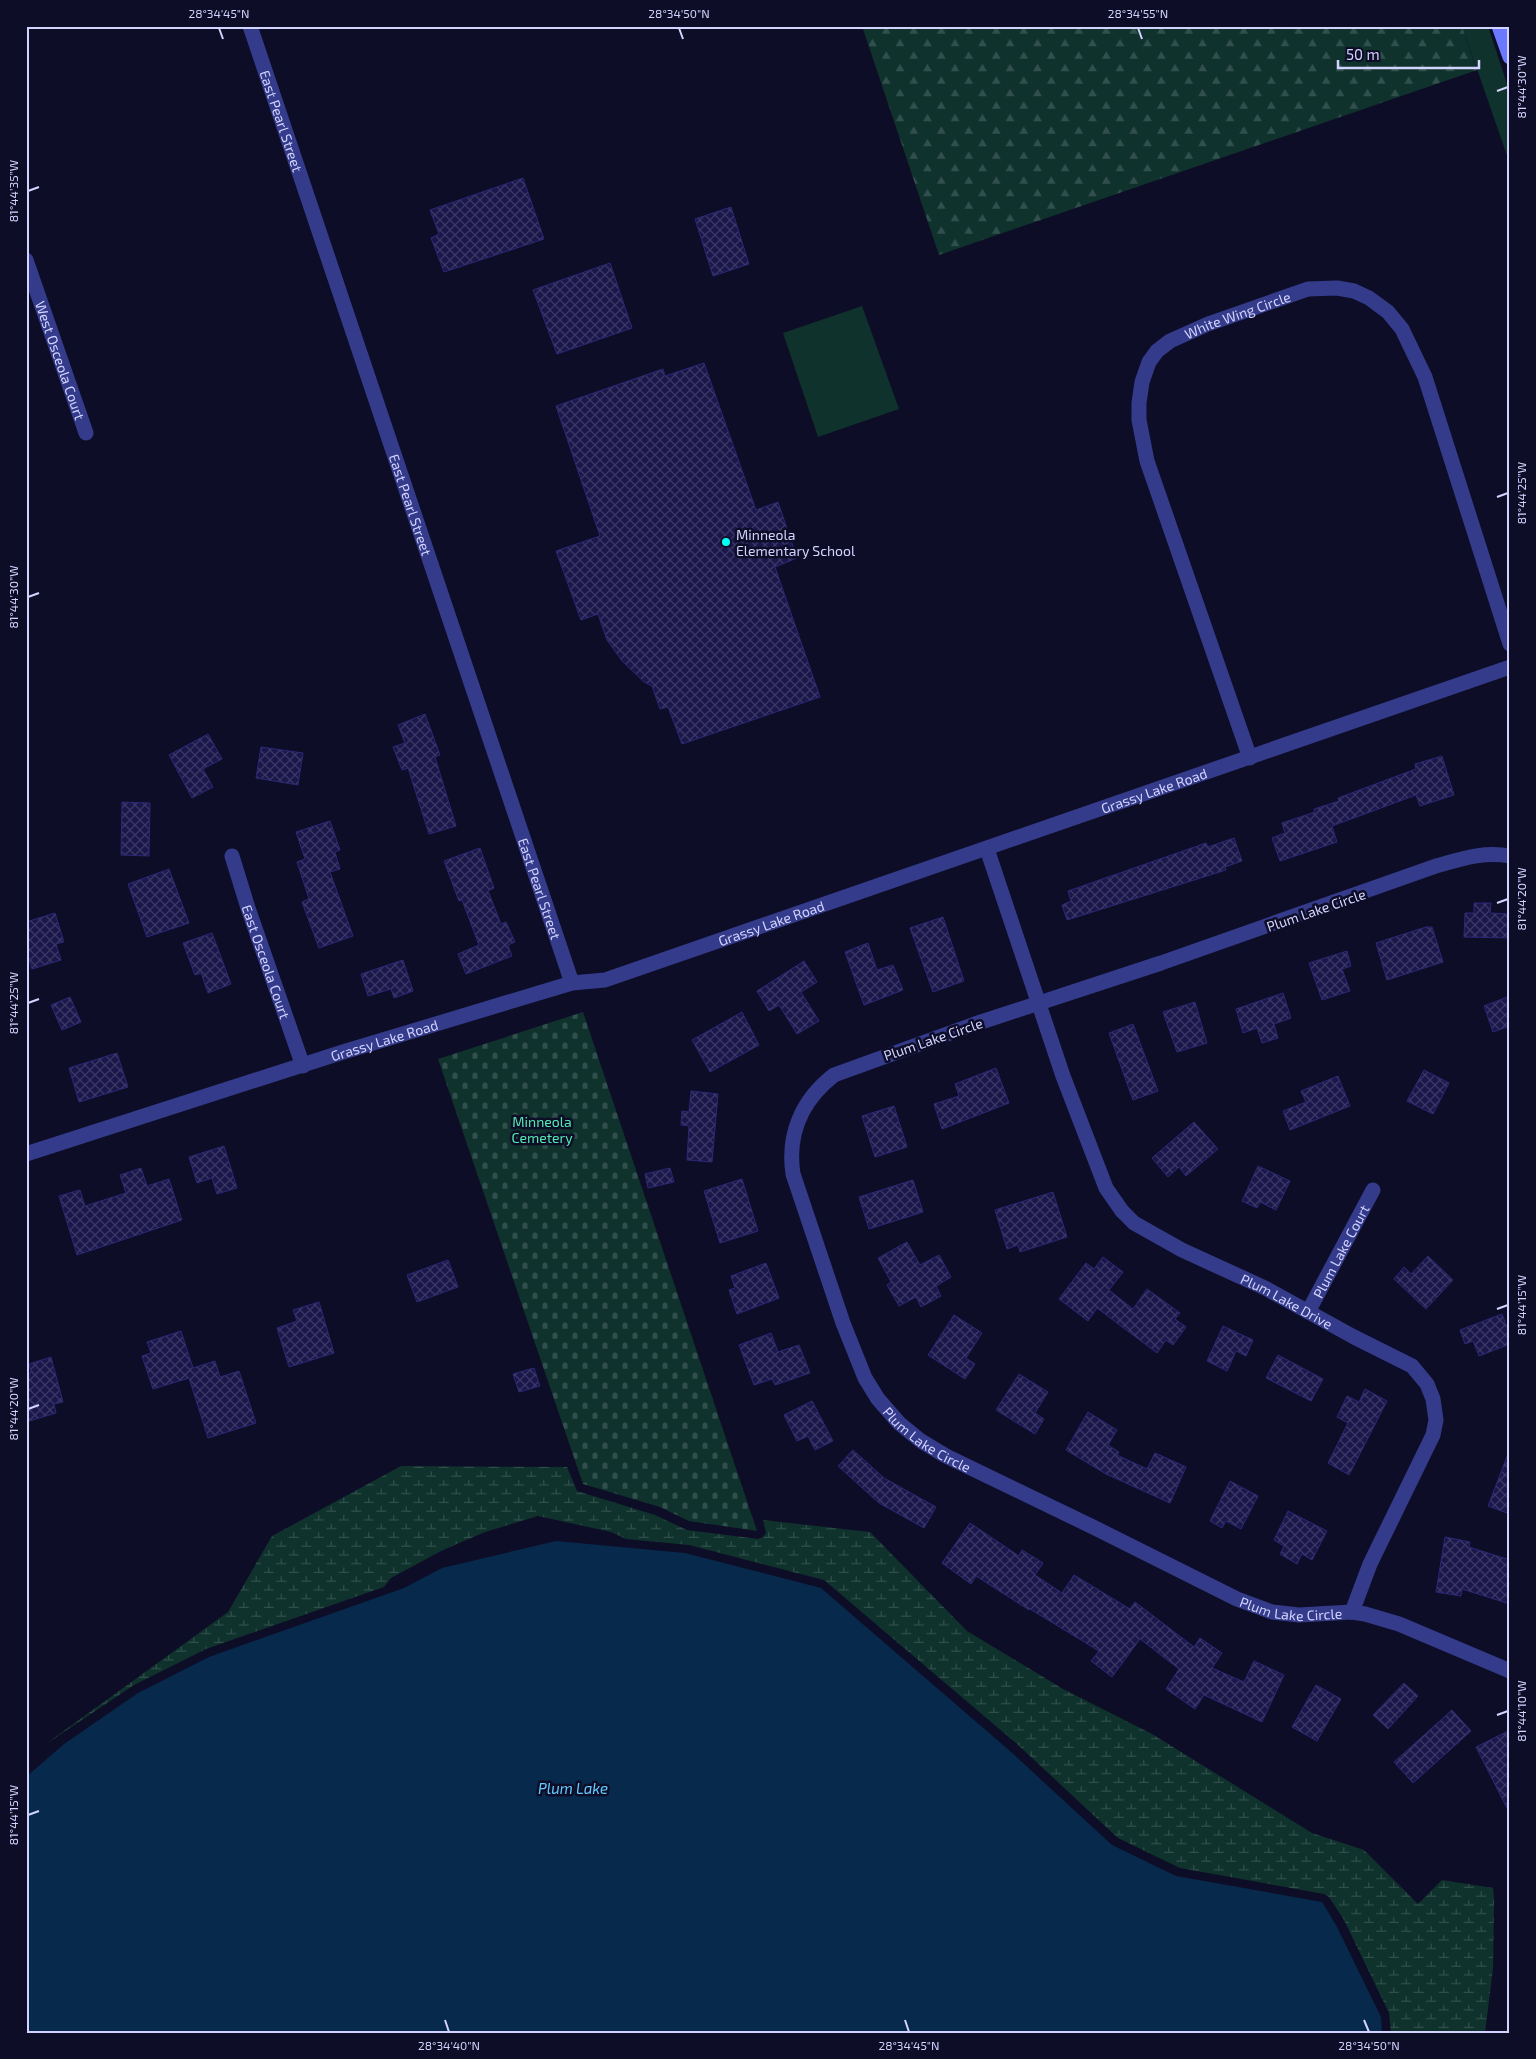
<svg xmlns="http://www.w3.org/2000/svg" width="1536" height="2059" viewBox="0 0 1536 2059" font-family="'Exo 2',sans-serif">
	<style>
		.green { fill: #0f322c }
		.forest { fill: url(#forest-firs) }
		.wetland { fill: url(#wetland-marsh) }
		.cemetery { fill: url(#cemetery-stones) }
		.water { fill: #07294c }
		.building { fill: url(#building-cross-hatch); stroke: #2c2778 }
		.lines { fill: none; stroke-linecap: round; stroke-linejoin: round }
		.street { stroke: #333b8a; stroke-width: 15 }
		.secondary { stroke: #6a79ff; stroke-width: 15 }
		.ticks { fill: none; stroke: #d3d3ff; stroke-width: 2 }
		.poi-dot { fill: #00fef7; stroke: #0e0d27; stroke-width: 2 }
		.labels { text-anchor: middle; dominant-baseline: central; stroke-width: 5; stroke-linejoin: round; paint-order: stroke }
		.street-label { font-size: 14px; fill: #d3d3ff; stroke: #0e0d27 }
		.poi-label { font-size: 14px; fill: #d3d3ff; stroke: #0e0d27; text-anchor: start }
		.park-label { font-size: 14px; fill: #53ebb1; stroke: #0e0d27 }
		.water-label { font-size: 15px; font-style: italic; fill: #61caff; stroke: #0e0d27 }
		.neatline { fill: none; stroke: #d3d3ff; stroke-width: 2 }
		.ticks-label { font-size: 12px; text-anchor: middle; fill: #d3d3ff }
	</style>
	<defs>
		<pattern id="forest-firs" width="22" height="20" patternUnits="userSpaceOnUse" patternTransform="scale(1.25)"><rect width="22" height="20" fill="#0f322c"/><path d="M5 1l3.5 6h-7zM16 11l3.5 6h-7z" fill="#314f4c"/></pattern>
		<pattern id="wetland-marsh" width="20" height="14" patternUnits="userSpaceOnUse" patternTransform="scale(1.25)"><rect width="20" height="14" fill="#0f322c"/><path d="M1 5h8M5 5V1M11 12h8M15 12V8" fill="none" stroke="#314f4c"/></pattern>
		<pattern id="cemetery-stones" width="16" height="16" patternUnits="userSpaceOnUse" patternTransform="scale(1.25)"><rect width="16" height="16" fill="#0f322c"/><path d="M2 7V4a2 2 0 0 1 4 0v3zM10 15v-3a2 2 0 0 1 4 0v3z" fill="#314f4c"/></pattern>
		<pattern id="building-cross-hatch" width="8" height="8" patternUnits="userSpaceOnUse" patternTransform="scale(1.25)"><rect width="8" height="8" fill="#1b174a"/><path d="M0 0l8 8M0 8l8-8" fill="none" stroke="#3b3865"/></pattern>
	</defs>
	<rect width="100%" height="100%" fill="#0e0d27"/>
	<g class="green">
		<polygon points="1462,26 1488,26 1510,93 1510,164"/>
		<polygon points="862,306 899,409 818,437 783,333"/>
	</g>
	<polygon class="forest" points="862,26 1462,26 1477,70 939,255"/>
	<polygon class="wetland" points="401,1466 567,1467 577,1491 655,1515 687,1530 758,1539 763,1537 766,1533 763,1520 870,1532 967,1631 1063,1689 1152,1734 1312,1833 1364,1850 1418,1904 1442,1880 1493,1888 1494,1900 1493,1968 1485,2033 1391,2033 1389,2013 1344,1920 1329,1897 1324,1894 1180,1868 1118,1838 1017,1744 824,1580 689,1545 626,1539 611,1532 538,1516 485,1532 443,1550 391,1578 384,1587 206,1649 134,1685 43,1746 228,1612 272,1536"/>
	<polygon class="cemetery" points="583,1012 757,1531 689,1521 660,1507 583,1484 438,1059"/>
	<polygon class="water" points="556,1541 685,1553 821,1588 1010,1751 1112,1845 1176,1876 1322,1902 1336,1925 1381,2017 1382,2033 26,2033 26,1777 64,1744 138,1693 209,1657 404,1588 442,1568"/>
	<g class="building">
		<polygon points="523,178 544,239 444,272 431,238 439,234 430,210"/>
		<polygon points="731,207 749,264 713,276 695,219"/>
		<polygon points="610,263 632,328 557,354 533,290"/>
		<polygon points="704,363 756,510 778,502 797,558 775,567 820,697 682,744 668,707 660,709 652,686 644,682 622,661 607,640 598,614 581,620 556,551 600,536 556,406 663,369 665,376"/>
		<polygon points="425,714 440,755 435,757 456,826 429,834 408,768 402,770 393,747 405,743 398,725"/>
		<polygon points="208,734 222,759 203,769 213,787 192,798 169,755"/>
		<polygon points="261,747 303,753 298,785 256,778"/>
		<polygon points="1442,756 1454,795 1420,806 1416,795 1332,826 1337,842 1280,861 1272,838 1285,833 1282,823 1315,812 1314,809 1339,801 1338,798 1416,769 1415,764"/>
		<polygon points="122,802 150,803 149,856 121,855"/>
		<polygon points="330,821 340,850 335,852 340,869 330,872 353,936 319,948 302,902 309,899 297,862 305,859 296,832"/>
		<polygon points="1234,838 1242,861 1225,867 1226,870 1067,920 1062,905 1071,901 1068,891 1206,843 1208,847"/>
		<polygon points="480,848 494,888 488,891 501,924 506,922 515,942 508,945 512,956 466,974 458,954 479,945 462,900 459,901 444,861"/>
		<polygon points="169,869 189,923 147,937 128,884"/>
		<polygon points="1474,903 1491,903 1490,913 1510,914 1510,938 1464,937 1465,913 1474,913"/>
		<polygon points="55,913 64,942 56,944 61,960 32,969 26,949 26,922"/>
		<polygon points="943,917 964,981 933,992 910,928"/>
		<polygon points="1426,927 1432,927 1443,962 1387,980 1376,943"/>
		<polygon points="212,933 231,984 208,993 201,973 195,975 183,943"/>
		<polygon points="868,943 877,970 893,965 903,990 864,1005 845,952"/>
		<polygon points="1347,951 1351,966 1342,969 1350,991 1322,1000 1309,963"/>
		<polygon points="403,960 413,991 394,998 391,989 368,996 361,974"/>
		<polygon points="804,961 817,982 801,992 819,1021 797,1034 779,1005 769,1011 757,991"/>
		<polygon points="1283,993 1291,1018 1274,1024 1278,1038 1262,1043 1257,1028 1243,1033 1236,1009"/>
		<polygon points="1510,996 1510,1026 1493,1032 1484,1006"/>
		<polygon points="70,997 81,1022 62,1030 51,1005"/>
		<polygon points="1195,1002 1207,1043 1177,1052 1163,1012"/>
		<polygon points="742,1012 759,1045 710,1072 692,1040"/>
		<polygon points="1133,1024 1158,1091 1133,1100 1109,1033"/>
		<polygon points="117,1053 128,1087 79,1102 69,1068"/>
		<polygon points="996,1068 1009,1103 942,1129 934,1104 959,1096 955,1084"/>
		<polygon points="1424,1070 1449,1083 1433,1114 1407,1101"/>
		<polygon points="1338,1076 1350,1106 1290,1130 1283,1111 1306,1102 1301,1091"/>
		<polygon points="691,1091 718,1094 712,1162 687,1160 689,1126 681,1125 682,1111 689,1112"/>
		<polygon points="894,1106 907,1147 875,1157 862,1116"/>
		<polygon points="1194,1122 1218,1149 1186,1176 1179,1167 1168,1177 1152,1158"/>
		<polygon points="224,1146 237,1188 217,1194 212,1178 197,1183 189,1157"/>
		<polygon points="1258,1166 1290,1181 1276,1210 1260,1202 1257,1208 1242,1201"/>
		<polygon points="141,1168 147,1186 169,1179 182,1220 77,1255 59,1196 80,1190 85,1206 126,1193 120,1175"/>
		<polygon points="670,1168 674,1182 648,1188 645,1174"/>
		<polygon points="742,1179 758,1231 720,1243 704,1191"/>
		<polygon points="913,1180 923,1212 869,1229 859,1197"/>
		<polygon points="1053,1192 1067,1237 1020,1252 1018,1245 1007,1249 995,1210"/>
		<polygon points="907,1242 920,1265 939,1255 951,1277 936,1286 941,1296 921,1307 916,1297 899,1306 887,1285 891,1282 878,1258"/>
		<polygon points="1428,1256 1453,1280 1426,1309 1394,1279 1404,1267 1411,1274"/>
		<polygon points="1103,1257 1123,1272 1109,1290 1133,1309 1147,1289 1180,1313 1175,1319 1186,1327 1173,1345 1166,1340 1157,1353 1097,1308 1088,1321 1059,1299 1086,1263 1094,1269"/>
		<polygon points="448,1260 458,1287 417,1302 407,1275"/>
		<polygon points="766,1263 779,1298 737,1314 729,1290 735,1288 731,1276"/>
		<polygon points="319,1302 334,1353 289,1367 277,1328 297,1321 293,1310"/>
		<polygon points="1502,1314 1510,1335 1510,1344 1479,1356 1473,1341 1465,1344 1460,1330"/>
		<polygon points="954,1315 982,1333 966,1358 975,1364 965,1379 928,1355"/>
		<polygon points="1223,1326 1253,1340 1246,1356 1236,1351 1227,1371 1207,1361"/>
		<polygon points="181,1331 193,1368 215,1361 220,1377 239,1371 256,1423 208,1438 189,1378 153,1389 142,1356 151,1353 147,1342"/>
		<polygon points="771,1333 778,1352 799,1345 810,1373 775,1385 772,1379 754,1385 739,1345"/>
		<polygon points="1278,1355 1323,1379 1311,1401 1266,1378"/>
		<polygon points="51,1357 63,1402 54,1404 56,1413 26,1422 26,1374 31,1373 29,1364"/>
		<polygon points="534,1368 540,1386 519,1392 513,1374"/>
		<polygon points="1019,1374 1048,1392 1035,1413 1044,1419 1035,1434 996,1410"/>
		<polygon points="1365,1389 1387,1401 1349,1475 1328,1463 1348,1423 1337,1417 1347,1396 1359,1402"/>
		<polygon points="812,1401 833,1441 815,1450 808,1436 797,1441 784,1415"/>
		<polygon points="1088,1412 1117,1430 1108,1445 1119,1452 1117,1455 1147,1469 1155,1453 1186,1467 1170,1503 1106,1474 1066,1450"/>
		<polygon points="853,1450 884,1478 936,1507 924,1528 879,1503 838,1466"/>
		<polygon points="1508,1454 1510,1454 1510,1514 1488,1506"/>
		<polygon points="1230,1481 1258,1496 1241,1529 1226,1521 1222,1528 1210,1521"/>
		<polygon points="1288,1511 1327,1531 1312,1560 1302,1554 1297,1564 1280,1554 1284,1546 1274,1540"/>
		<polygon points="970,1523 1019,1556 1022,1550 1043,1563 1035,1575 1062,1593 1074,1575 1130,1609 1135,1602 1194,1647 1200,1638 1222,1653 1212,1668 1244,1682 1254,1661 1284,1675 1262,1722 1204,1695 1195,1709 1166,1689 1179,1669 1140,1639 1112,1677 1091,1661 1099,1651 1030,1609 1029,1610 976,1576 971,1584 942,1563"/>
		<polygon points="1445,1537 1470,1542 1469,1547 1510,1560 1510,1604 1462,1589 1461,1596 1436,1592"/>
		<polygon points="1404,1683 1418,1696 1388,1729 1373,1715"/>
		<polygon points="1316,1685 1341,1699 1317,1741 1292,1727"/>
		<polygon points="1452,1710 1471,1731 1413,1783 1394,1762"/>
		<polygon points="1510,1730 1510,1814 1476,1747"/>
	</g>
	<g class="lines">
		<g class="street">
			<path id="s1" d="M250,26l322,957"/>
			<path id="s2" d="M26,260l60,173"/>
			<path id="s3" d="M1250,758l-103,-297 -8,-41v-17l3,-21 7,-20 8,-11 13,-10 38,-17 100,-35 29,-1 17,3 15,7 19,14 14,17 23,48 85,267"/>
			<path id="s4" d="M987,849l76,227 43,112 16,23 12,12 48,27 83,38 89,49 58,29 15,18 6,15 3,21 -3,15 -63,129 -18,48"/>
			<path id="s5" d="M232,856l16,52 55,158"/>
			<path id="s6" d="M1510,856c-26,-5 -49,3 -74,10l-275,97 -186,61 -141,51c-32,25 -47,59 -41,99l50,149 22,55 13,21 21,24 22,18 25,15 145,70 146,73 35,13 27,3 53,-3 13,2 34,10 111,47"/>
			<path id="s7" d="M26,1154l317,-102 229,-69 33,-3 905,-313"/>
			<path id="s8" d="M1308,1312l65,-122"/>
		</g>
		<polyline class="secondary" points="1499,26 1510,57"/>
	</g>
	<path class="ticks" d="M219,28l4,11M679,28l4,11M1138,28l4,11M1497,91l11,-4M28,191l11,-4M1497,497l11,-4M28,597l11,-4M1497,903l11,-4M28,1003l11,-4M1497,1309l11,-4M28,1409l11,-4M1497,1715l11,-4M28,1815l11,-4M445,2020l4,12M905,2020l4,12M1364,2020l5,12"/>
	<circle class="poi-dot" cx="726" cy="542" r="5"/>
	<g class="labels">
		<g class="street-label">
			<text stroke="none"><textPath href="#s1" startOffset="100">East Pearl Street</textPath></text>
			<text stroke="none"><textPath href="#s3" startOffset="518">White Wing Circle</textPath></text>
			<text stroke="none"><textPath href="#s2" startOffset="106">West Osceola Court</textPath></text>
			<text stroke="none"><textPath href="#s1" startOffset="505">East Pearl Street</textPath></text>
			<text stroke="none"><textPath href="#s7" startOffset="1186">Grassy Lake Road</textPath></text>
			<text stroke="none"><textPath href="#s1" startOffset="910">East Pearl Street</textPath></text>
			<text transform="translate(1316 910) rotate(-19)">Plum Lake Circle</text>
			<text stroke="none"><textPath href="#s7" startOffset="781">Grassy Lake Road</textPath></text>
			<text stroke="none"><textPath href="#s5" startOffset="111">East Osceola Court</textPath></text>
			<text transform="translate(933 1039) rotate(-19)">Plum Lake Circle</text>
			<text stroke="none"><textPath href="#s7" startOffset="376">Grassy Lake Road</textPath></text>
			<text stroke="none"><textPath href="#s8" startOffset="69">Plum Lake Court</textPath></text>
			<text stroke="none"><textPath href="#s4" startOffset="576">Plum Lake Drive</textPath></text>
			<text stroke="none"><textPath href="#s6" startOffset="1131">Plum Lake Circle</textPath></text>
			<text stroke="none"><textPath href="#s6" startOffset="1536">Plum Lake Circle</textPath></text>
		</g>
		<g class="poi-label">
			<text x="736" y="534">Minneola<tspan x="736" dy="16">Elementary School</tspan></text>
		</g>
		<g class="park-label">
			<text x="542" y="1121">Minneola<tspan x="542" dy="16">Cemetery</tspan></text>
		</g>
		<g class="water-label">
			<text x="573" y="1788">Plum Lake</text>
		</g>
	</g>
	<rect width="1536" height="2059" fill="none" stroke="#0e0d27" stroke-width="55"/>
	<path d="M1338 60v8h141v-8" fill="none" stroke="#d3d3ff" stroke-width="2.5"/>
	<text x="1346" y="60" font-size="15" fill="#d3d3ff" stroke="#0e0d27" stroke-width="4" paint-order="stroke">50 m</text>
	<rect x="28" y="28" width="1480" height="2004" class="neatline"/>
	<g class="ticks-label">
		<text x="219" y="18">28°34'45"N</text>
		<text x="679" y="18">28°34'50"N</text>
		<text x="1138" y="18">28°34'55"N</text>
		<text transform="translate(1522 87) rotate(-90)" y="4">81°44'30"W</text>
		<text transform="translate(14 191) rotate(-90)" y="4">81°44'35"W</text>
		<text transform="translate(1522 493) rotate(-90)" y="4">81°44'25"W</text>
		<text transform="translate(14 597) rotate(-90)" y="4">81°44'30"W</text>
		<text transform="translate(1522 899) rotate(-90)" y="4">81°44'20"W</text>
		<text transform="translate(14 1003) rotate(-90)" y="4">81°44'25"W</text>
		<text transform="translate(1522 1305) rotate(-90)" y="4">81°44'15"W</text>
		<text transform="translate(14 1409) rotate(-90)" y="4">81°44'20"W</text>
		<text transform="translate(1522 1711) rotate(-90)" y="4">81°44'10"W</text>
		<text transform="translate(14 1815) rotate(-90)" y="4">81°44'15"W</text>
		<text x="449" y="2050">28°34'40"N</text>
		<text x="909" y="2050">28°34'45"N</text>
		<text x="1369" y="2050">28°34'50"N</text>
	</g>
</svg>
